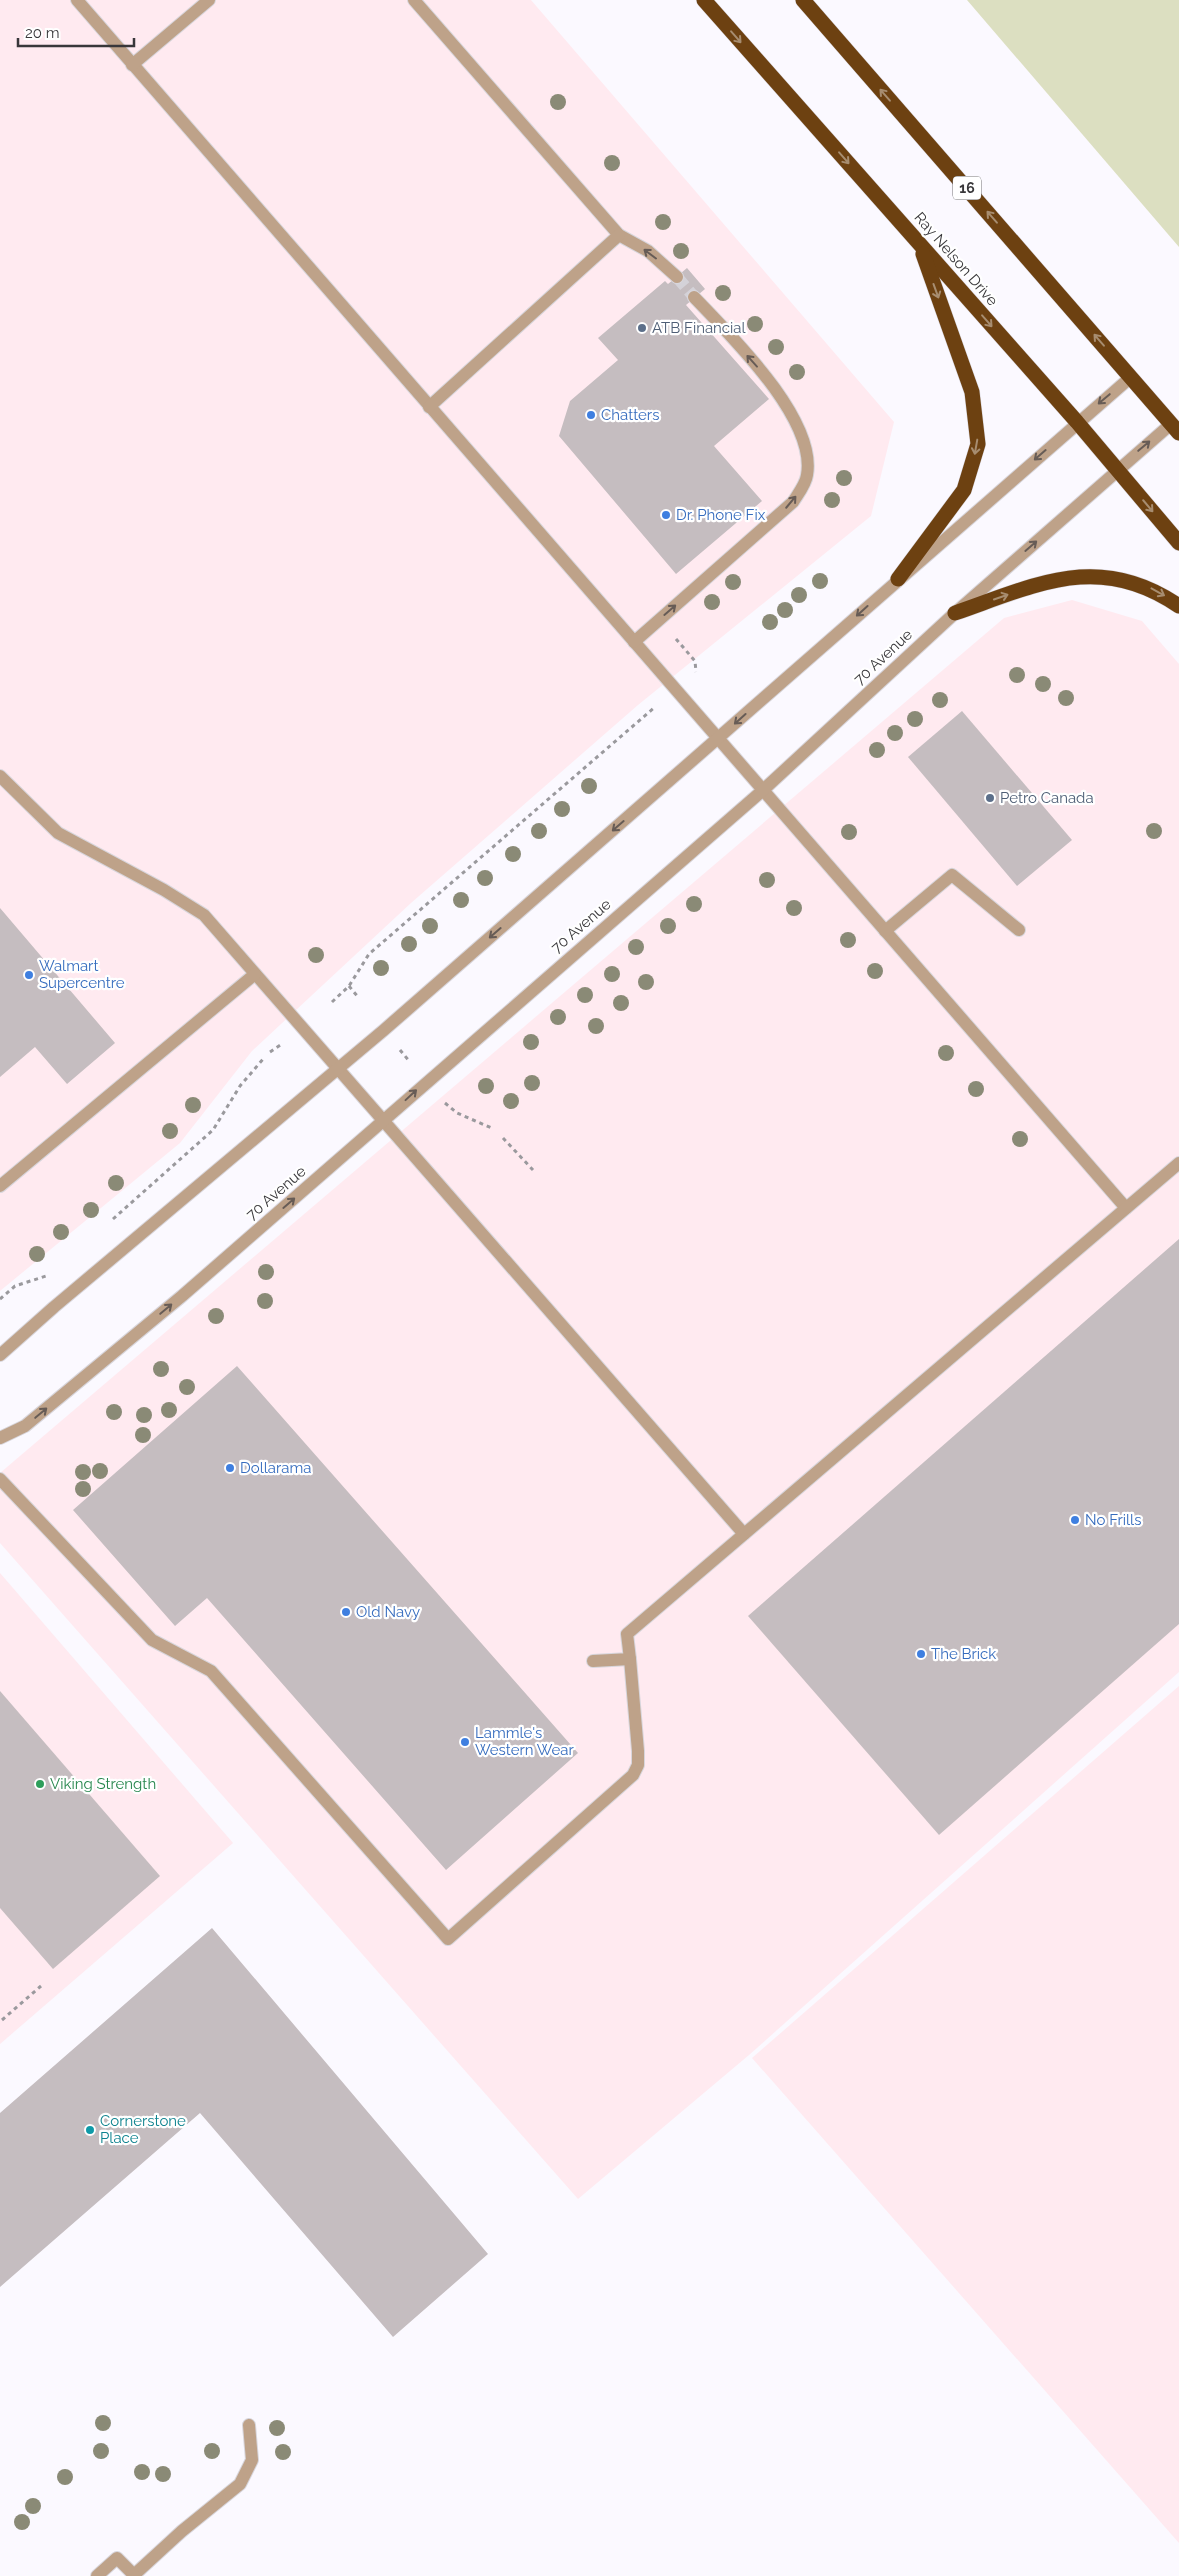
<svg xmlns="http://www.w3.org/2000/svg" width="1179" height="2576" viewBox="0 0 1179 2576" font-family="Raleway,sans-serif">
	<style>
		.commercial { fill: #ffeaf0 }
		.green { fill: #dcdfc1 }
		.building { fill: #c5bdc0 }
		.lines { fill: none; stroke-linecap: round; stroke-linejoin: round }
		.minor-tunnel { stroke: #d4d2d8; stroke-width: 12; stroke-dasharray: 12 6; stroke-linecap: butt }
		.minor-casing { stroke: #d8d6dc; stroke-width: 14 }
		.highway-casing { stroke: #d8d6dc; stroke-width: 16 }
		.path { stroke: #9a999d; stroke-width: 3; stroke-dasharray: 4 4; stroke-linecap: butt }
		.minor { stroke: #bea289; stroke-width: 12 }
		.highway { stroke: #6d4111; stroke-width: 15 }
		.tree { fill: #8a8a76 }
		.oneway { stroke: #a78d70 }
		.oneway2 { stroke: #675c56 }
		.service-dot { fill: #5c6f8a; stroke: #fff; stroke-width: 2 }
		.shop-dot { fill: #3f7fe0; stroke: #fff; stroke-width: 2 }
		.leisure-dot { fill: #2e9e5b; stroke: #fff; stroke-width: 2 }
		.culture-dot { fill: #0f9aa8; stroke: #fff; stroke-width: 2 }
		.labels { text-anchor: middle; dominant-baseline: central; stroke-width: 4.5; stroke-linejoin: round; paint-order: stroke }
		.shield { fill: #fff; stroke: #747375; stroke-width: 1 }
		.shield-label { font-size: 14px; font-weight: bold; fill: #38373a }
		.street-label { font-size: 15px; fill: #38373a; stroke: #fff }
		.service-label { font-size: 15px; fill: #4e5e75; stroke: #fff; text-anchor: start }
		.shop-label { font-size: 15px; fill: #366cbe; stroke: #fff; text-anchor: start }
		.leisure-label { font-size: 15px; fill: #27864d; stroke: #fff; text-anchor: start }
		.culture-label { font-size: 15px; fill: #0d838f; stroke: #fff; text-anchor: start }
	</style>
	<rect width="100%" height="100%" fill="#fbf9ff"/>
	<g class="commercial">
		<polygon points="0,0 531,0 894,422 871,516 638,705 411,903 252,1051 180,1143 0,1291"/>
		<polygon points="1072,600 1142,621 1179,664 1179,1672 749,2055 578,2199 0,1543 0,1473 1004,618"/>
		<polygon points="0,1573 233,1843 0,2044"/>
		<polygon points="1179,1686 1179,2543 752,2058"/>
	</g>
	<polygon class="green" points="967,0 1179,0 1179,247"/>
	<g class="building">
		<polygon points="687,268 705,289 686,305 769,399 714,446 762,501 676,574 559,436 570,401 618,360 598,338 665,281 668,284"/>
		<polygon points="962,711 1072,840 1017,886 908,757"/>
		<polygon points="0,908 115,1043 67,1084 35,1047 0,1077"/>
		<polygon points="1179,1239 1179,1624 939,1835 748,1616"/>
		<polygon points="237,1366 578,1753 446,1870 207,1598 175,1626 73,1510"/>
		<polygon points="0,1691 160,1876 53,1969 0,1908"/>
		<polygon points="212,1928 488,2254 393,2337 200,2113 0,2287 0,2113"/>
	</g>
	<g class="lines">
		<polyline class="minor-tunnel" points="677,277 694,297"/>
		<g class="minor-casing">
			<g id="minor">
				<polyline points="77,0 1126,1208"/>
				<polyline points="414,0 619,235 648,251 677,277"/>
				<polyline points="132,65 209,0"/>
				<polyline points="429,407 619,235"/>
				<path d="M634,642l159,-140c5,-8 13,-18 14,-27 10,-56 -76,-139 -113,-178"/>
				<polyline points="0,776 58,833 164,890 204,915 744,1534"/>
				<polyline points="885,931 952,875 1019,930"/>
				<polyline points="0,1186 255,974"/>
				<polyline points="0,1355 54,1307 384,1030 1131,377"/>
				<polyline points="0,1438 25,1426 182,1296 762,791 955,613 1171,424"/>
				<polyline points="0,1479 152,1640 211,1671 448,1939 633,1775 638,1765 638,1751 630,1659"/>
				<polyline points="593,1661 630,1659 627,1634 1179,1163"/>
				<polyline points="134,2575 182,2531 240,2484 252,2460 249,2425"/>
				<polyline points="97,2576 117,2558 135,2576"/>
			</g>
		</g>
		<g class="highway-casing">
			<g id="highway">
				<polyline points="704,0 1077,422 1179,543"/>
				<polyline points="803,0 1179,433"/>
				<polyline points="898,579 964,490 978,444 972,392 923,254"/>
				<path d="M955,613c81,-28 144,-62 224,-7"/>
			</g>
		</g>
		<g class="path">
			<polyline points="676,639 695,661 696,672"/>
			<polyline points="349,986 358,997"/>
			<polyline points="332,1002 349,986 369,954 655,707"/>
			<polyline points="400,1050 410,1062"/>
			<polyline points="270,1052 282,1044"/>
			<polyline points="445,1103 457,1113 494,1129"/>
			<polyline points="503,1138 533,1170"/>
			<polyline points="113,1219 213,1130 240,1086 264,1058"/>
			<polyline points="0,1299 15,1286 46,1276"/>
			<polyline points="2,2020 41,1986"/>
		</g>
		<use href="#minor" class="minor"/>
		<use href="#highway" class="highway"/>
	</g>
	<g class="tree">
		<circle cx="558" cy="102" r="8"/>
		<circle cx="612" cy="163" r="8"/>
		<circle cx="663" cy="222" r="8"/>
		<circle cx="681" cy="251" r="8"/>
		<circle cx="723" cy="293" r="8"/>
		<circle cx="755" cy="324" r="8"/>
		<circle cx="776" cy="347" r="8"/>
		<circle cx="797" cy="372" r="8"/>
		<circle cx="844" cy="478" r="8"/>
		<circle cx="832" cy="500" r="8"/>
		<circle cx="820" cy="581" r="8"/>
		<circle cx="733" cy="582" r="8"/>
		<circle cx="799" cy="595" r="8"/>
		<circle cx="712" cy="602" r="8"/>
		<circle cx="785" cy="610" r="8"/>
		<circle cx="770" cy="622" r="8"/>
		<circle cx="1017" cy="675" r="8"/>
		<circle cx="1043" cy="684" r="8"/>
		<circle cx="1066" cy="698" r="8"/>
		<circle cx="940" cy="700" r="8"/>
		<circle cx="915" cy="719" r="8"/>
		<circle cx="895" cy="733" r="8"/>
		<circle cx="877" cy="750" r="8"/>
		<circle cx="589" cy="786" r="8"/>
		<circle cx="562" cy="809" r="8"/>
		<circle cx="539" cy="831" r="8"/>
		<circle cx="1154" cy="831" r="8"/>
		<circle cx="849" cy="832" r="8"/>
		<circle cx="513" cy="854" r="8"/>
		<circle cx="485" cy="878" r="8"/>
		<circle cx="767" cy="880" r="8"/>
		<circle cx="461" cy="900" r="8"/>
		<circle cx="694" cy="904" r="8"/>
		<circle cx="794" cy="908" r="8"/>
		<circle cx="430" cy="926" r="8"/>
		<circle cx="668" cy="926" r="8"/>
		<circle cx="848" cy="940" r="8"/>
		<circle cx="409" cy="944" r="8"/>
		<circle cx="636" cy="947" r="8"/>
		<circle cx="316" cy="955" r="8"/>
		<circle cx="381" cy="968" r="8"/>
		<circle cx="875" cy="971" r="8"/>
		<circle cx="612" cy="974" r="8"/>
		<circle cx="646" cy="982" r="8"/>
		<circle cx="585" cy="995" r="8"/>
		<circle cx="621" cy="1003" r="8"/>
		<circle cx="558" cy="1017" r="8"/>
		<circle cx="596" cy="1026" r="8"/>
		<circle cx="531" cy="1042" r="8"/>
		<circle cx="946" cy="1053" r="8"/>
		<circle cx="532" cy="1083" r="8"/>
		<circle cx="486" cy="1086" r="8"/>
		<circle cx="976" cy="1089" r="8"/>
		<circle cx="511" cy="1101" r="8"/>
		<circle cx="193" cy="1105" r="8"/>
		<circle cx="170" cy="1131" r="8"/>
		<circle cx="1020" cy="1139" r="8"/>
		<circle cx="116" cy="1183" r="8"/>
		<circle cx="91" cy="1210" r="8"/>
		<circle cx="61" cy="1232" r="8"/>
		<circle cx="37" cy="1254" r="8"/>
		<circle cx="266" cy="1272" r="8"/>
		<circle cx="265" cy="1301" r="8"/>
		<circle cx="216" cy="1316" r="8"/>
		<circle cx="161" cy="1369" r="8"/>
		<circle cx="187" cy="1387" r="8"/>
		<circle cx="169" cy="1410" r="8"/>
		<circle cx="114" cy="1412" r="8"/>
		<circle cx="144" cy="1415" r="8"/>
		<circle cx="143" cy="1435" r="8"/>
		<circle cx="100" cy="1471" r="8"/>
		<circle cx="83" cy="1472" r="8"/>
		<circle cx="83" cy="1489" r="8"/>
		<circle cx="103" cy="2423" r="8"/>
		<circle cx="277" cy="2428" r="8"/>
		<circle cx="101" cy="2451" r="8"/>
		<circle cx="212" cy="2451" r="8"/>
		<circle cx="283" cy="2452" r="8"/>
		<circle cx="142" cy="2472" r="8"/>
		<circle cx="163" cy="2474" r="8"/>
		<circle cx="65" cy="2477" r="8"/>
		<circle cx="33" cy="2506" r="8"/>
		<circle cx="22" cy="2522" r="8"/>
	</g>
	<defs><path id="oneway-shaft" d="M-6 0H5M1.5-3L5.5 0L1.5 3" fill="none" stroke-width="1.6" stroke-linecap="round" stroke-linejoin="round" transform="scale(1.25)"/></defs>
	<g class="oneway">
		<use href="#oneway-shaft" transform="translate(736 37) rotate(49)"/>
		<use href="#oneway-shaft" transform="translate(885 95) rotate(-131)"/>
		<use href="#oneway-shaft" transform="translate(844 158) rotate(49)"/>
		<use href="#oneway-shaft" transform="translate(992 217) rotate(-131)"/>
		<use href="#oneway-shaft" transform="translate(936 291) rotate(70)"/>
		<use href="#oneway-shaft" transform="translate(987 321) rotate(49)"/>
		<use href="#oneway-shaft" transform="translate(1099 340) rotate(-131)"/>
		<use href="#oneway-shaft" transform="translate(976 447) rotate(100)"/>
		<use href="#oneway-shaft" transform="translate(1148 506) rotate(50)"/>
		<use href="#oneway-shaft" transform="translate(1158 592) rotate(29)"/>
		<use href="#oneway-shaft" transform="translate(1001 597) rotate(-19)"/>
	</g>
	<g class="oneway2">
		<use href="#oneway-shaft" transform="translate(650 254) rotate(-143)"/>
		<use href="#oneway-shaft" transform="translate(752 361) rotate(-132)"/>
		<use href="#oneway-shaft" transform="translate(1104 399) rotate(140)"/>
		<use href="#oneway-shaft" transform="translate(1144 446) rotate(-40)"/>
		<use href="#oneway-shaft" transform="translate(1040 455) rotate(139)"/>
		<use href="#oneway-shaft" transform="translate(791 502) rotate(-50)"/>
		<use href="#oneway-shaft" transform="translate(1031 546) rotate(-41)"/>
		<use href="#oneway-shaft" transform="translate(670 610) rotate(-41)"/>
		<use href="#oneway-shaft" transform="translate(862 611) rotate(138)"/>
		<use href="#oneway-shaft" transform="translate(740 719) rotate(138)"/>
		<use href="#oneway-shaft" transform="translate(618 826) rotate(139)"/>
		<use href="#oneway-shaft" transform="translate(495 933) rotate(139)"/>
		<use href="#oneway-shaft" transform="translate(411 1095) rotate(-43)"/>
		<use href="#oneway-shaft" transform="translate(289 1203) rotate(-41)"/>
		<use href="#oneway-shaft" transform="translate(166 1309) rotate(-40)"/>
		<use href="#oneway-shaft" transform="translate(41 1413) rotate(-40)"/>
	</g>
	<g class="service-dot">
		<circle cx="642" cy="328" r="5"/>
		<circle cx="990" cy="798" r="5"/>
	</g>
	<g class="shop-dot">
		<circle cx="591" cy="415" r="5"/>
		<circle cx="666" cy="515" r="5"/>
		<circle cx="29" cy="975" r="5"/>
		<circle cx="230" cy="1468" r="5"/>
		<circle cx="1075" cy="1520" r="5"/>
		<circle cx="346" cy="1612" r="5"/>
		<circle cx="921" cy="1654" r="5"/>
		<circle cx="465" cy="1742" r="5"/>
	</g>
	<circle class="leisure-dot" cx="40" cy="1784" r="5"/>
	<circle class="culture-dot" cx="90" cy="2130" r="5"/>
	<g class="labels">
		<rect class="shield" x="953" y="176.5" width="28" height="23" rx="4"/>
		<g class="shield-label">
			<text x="967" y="188">16</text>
		</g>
		<g class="street-label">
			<text transform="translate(956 259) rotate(49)">Ray Nelson Drive</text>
			<text transform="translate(883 657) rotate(-43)">70 Avenue</text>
			<text transform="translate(581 926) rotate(-41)">70 Avenue</text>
			<text transform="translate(276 1193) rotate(-41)">70 Avenue</text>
		</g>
		<g class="service-label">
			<text x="652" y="328">ATB Financial</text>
			<text x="1000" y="798">Petro Canada</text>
		</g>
		<g class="shop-label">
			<text x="601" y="415">Chatters</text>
			<text x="676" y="515">Dr. Phone Fix</text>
			<text x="39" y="966">Walmart<tspan x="39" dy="17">Supercentre</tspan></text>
			<text x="240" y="1468">Dollarama</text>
			<text x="1085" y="1520">No Frills</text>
			<text x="356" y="1612">Old Navy</text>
			<text x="931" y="1654">The Brick</text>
			<text x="475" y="1733">Lammle's<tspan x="475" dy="17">Western Wear</tspan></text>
		</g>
		<g class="leisure-label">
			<text x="50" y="1784">Viking Strength</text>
		</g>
		<g class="culture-label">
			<text x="100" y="2121">Cornerstone<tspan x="100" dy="17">Place</tspan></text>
		</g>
	</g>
	<path d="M18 38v8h116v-8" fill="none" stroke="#38373a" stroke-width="2.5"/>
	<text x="25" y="38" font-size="15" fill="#38373a" stroke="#ffffff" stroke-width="4" paint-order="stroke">20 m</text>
</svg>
